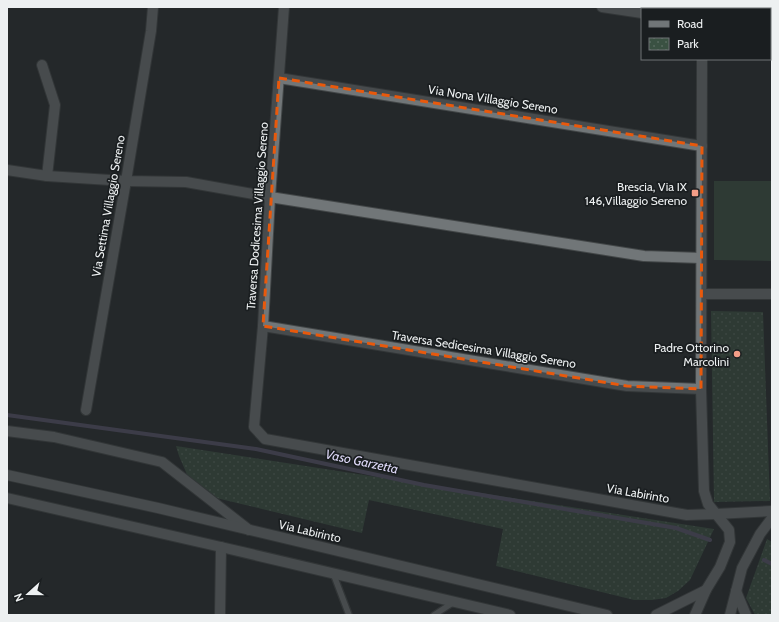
<svg xmlns="http://www.w3.org/2000/svg" width="779" height="622" viewBox="0 0 779 622" font-family="Cabin,sans-serif">
	<style>
		.green { fill: #3a5142 }
		.park { fill: url(#park-dots) }
		.lines { fill: none; stroke-linecap: round; stroke-linejoin: round }
		.stream { stroke: #59546e; stroke-width: 4 }
		.service-casing { stroke: #434748; stroke-width: 8 }
		.minor-casing { stroke: #434748; stroke-width: 12 }
		.tertiary-casing { stroke: #434748; stroke-width: 12 }
		.service { stroke: #717678; stroke-width: 5.5 }
		.minor { stroke: #717678; stroke-width: 10 }
		.tertiary { stroke: #717678; stroke-width: 10 }
		.marked { fill: none; stroke: #e8590c; stroke-width: 3; stroke-dasharray: 8 5; stroke-linejoin: round }
		.poi-dot { fill: #f49e87; stroke: #1a1e20; stroke-width: 1.5 }
		.labels { text-anchor: middle; dominant-baseline: central; stroke-width: 3.5; stroke-linejoin: round; paint-order: stroke }
		.street-label { font-size: 12px; fill: #edf0f1; stroke: #1a1e20 }
		.poi-label { font-size: 12px; fill: #edf0f1; stroke: #1a1e20; text-anchor: end }
		.water-label { font-size: 13px; font-style: italic; fill: #dfd9f9; stroke: #1a1e20 }
	</style>
	<defs>
		<pattern id="park-dots" width="8" height="8" patternUnits="userSpaceOnUse"><rect width="8" height="8" fill="#3a5142"/><path d="M2 2h.1M6 6h.1" fill="none" stroke="#576a5e" stroke-width="1.8" stroke-linecap="round"/></pattern>
	</defs>
	<rect width="100%" height="100%" fill="#24282a"/>
	<polygon class="green" points="714,181 772,181 772,261 714,260"/>
	<g class="park">
		<polygon points="711,311 763,312 770,501 714,502"/>
		<polygon points="176,446 714,529 690,580 678,591 666,598 652,600 634,600 496,566 503,529 369,500 362,533 212,497 189,479 179,456"/>
		<polygon points="767,539 772,542 772,615 755,615 746,598"/>
	</g>
	<g class="lines">
		<g class="stream">
			<polyline points="7,415 256,449 424,485 676,528 710,540"/>
			<polyline points="764,560 772,564"/>
		</g>
		<g class="service-casing">
			<g id="service">
				<polyline points="333,573 349,615"/>
				<polyline points="434,615 454,602"/>
			</g>
		</g>
		<g class="minor-casing">
			<g id="minor">
				<polyline points="284,7 270,197 263,326 254,427 265,439 687,515 716,514 772,511"/>
				<polyline points="602,7 642,13"/>
				<polyline points="703,9 703,7"/>
				<polyline points="770,23 772,23"/>
				<polyline points="42,65 55,105 47,176"/>
				<polyline points="279,78 702,146"/>
				<polyline points="7,170 47,176 126,181 186,182 270,197 644,256 701,258"/>
				<polyline points="702,294 772,294"/>
				<polyline points="263,326 627,386 701,389"/>
				<polyline points="86,410 126,181 151,31 153,7"/>
				<polyline points="7,431 54,437 162,462 249,530"/>
				<polyline points="736,591 746,615"/>
				<polyline points="220,615 221,547"/>
				<polyline points="656,615 706,590"/>
				<polyline points="695,615 706,590 720,567 730,542 729,530 708,504 704,491 701,389 702,59"/>
				<polyline points="730,615 742,568 760,534 772,518"/>
			</g>
		</g>
		<g class="tertiary-casing">
			<g id="tertiary">
				<polyline points="7,475 158,508 607,615"/>
				<polyline points="7,498 221,547 510,615"/>
			</g>
		</g>
		<use href="#service" class="service"/>
		<use href="#minor" class="minor"/>
		<use href="#tertiary" class="tertiary"/>
	</g>
	<path d="M0 0H779V622H0ZM279,78l423,68 -1,243 -74,-3 -364,-60z" fill="#24282a" fill-opacity=".55" fill-rule="evenodd"/>
	<path class="marked" d="M279,78l423,68 -1,243 -74,-3 -364,-60z"/>
	<g class="poi-dot">
		<rect x="691" y="189" width="8" height="8" rx="2"/>
		<circle cx="737" cy="354" r="4"/>
	</g>
	<g class="labels">
		<g class="street-label">
			<text transform="translate(493 99) rotate(9)">Via Nona Villaggio Sereno</text>
			<text transform="translate(108 206) rotate(-80)">Via Settima Villaggio Sereno</text>
			<text transform="translate(257 216) rotate(-86)">Traversa Dodicesima Villaggio Sereno</text>
			<text transform="translate(484 349) rotate(9)">Traversa Sedicesima Villaggio Sereno</text>
			<text transform="translate(638 493) rotate(10)">Via Labirinto</text>
			<text transform="translate(310 531) rotate(13)">Via Labirinto</text>
		</g>
		<g class="poi-label">
			<text x="687" y="186">Brescia, Via IX<tspan x="687" dy="14">146,Villaggio Sereno</tspan></text>
			<text x="729" y="347">Padre Ottorino<tspan x="729" dy="14">Marcolini</tspan></text>
		</g>
		<g class="water-label">
			<text transform="translate(362 461) rotate(12)">Vaso Garzetta</text>
		</g>
	</g>
	<rect width="779" height="622" fill="none" stroke="#edf0f1" stroke-width="16"/>
	<rect x="641" y="8" width="130" height="52" fill="#1a1e20" stroke="#6e7274"/>
	<rect x="649" y="21" width="20" height="6" fill="#717678" stroke="#6e7274"/>
	<text x="677" y="28" font-size="12" fill="#edf0f1">Road</text>
	<rect x="649" y="38" width="20" height="12" fill="url(#park-dots)" stroke="#6e7274"/>
	<text x="677" y="48" font-size="12" fill="#edf0f1">Park</text>
	<g transform="translate(28 594) rotate(249)" stroke="#1a1e20" stroke-width="3" paint-order="stroke">
	<path d="M0-3L7 15L0 10L-7 15Z" fill="#edf0f1"/>
	<text y="-6" font-size="11" font-weight="bold" text-anchor="middle" fill="#edf0f1">N</text>
	</g>
</svg>
